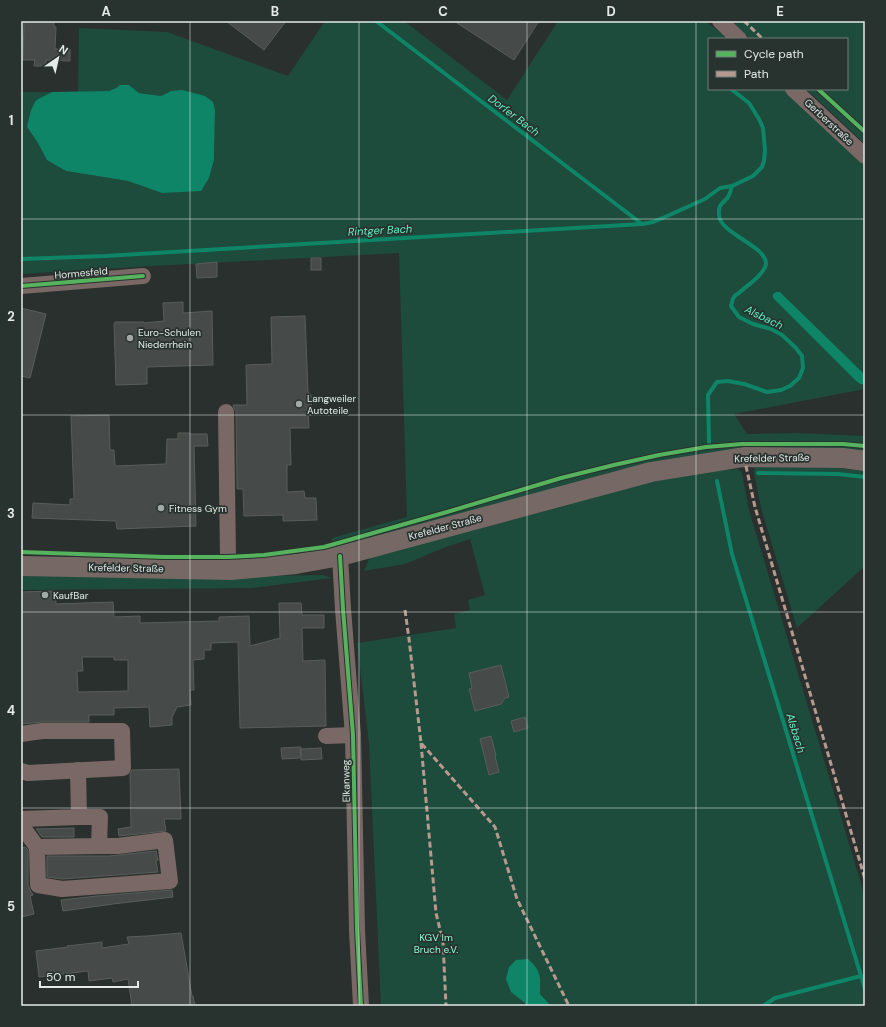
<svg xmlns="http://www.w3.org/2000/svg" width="886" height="1027" viewBox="0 0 886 1027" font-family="'DM Sans',sans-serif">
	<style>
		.green { fill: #1d4b3c }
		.water { fill: #0d8566 }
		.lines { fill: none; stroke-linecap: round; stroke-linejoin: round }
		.stream { stroke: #0d8566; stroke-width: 4 }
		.building { fill: #464a48; stroke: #585e5b; fill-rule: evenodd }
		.minor { stroke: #796865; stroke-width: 16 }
		.major { stroke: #766965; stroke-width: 20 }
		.quiet { stroke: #b69a8f; stroke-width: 3; stroke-dasharray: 6 3; stroke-linecap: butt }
		.cycleway-casing { stroke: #28322e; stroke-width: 6 }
		.cycleway { stroke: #56b35d; stroke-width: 4 }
		.grid { fill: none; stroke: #e3eae7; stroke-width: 1; stroke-opacity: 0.55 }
		.poi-dot { fill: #a2a9a6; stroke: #28322e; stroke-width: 1.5 }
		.labels { text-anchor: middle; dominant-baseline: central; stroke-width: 3.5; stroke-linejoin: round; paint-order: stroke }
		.street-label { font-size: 10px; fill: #e3eae7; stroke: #28322e }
		.poi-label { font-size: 10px; fill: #e3eae7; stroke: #28322e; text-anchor: start }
		.park-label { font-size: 10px; fill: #8ffbd4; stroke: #28322e }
		.water-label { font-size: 11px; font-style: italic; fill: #5ff2c4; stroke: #28322e }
		.neatline { fill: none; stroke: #e3eae7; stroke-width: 1.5 }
		.grid-label { font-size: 13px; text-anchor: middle; font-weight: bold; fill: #e3eae7 }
	</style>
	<rect width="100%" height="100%" fill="#2a302d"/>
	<g class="green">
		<polygon points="325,21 404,21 507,100 558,21 705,21 729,39 709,39 709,89 784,89 865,164 865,376 780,292 776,292 773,294 773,298 856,381 860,384 864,384 865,383 865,389 734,414 747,434 796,433 865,436 865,452 705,455 615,471 494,507 333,548 332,538 407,517 399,253 152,266 21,274 21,92 52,92 38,99 27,127 38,143 66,171 128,181 162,193 209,178 214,160 215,110 171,91 161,96 139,93 129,85 120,85 116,88 109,91 78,92 79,28 167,32 288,76"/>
		<polygon points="735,21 865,21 865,144 806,89 847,89 847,39 750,39 735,25"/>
		<polygon points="755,465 837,468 865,471 865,566 797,628 761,508 754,472"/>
		<polygon points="738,469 742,473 749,510 865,897 865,1006 551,1006 540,994 541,982 521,1000 525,1003 525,1006 381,1006 369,743 357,643 456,628 454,614 470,610 468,600 485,595 470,539 446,547 405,564 364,571 370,557 590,492 708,471"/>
		<polygon points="21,573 195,577 323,575 332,578 252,588 21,590"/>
	</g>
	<g class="water">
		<polygon points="120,85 129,85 139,93 161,96 171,91 182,90 205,96 213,102 215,110 214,160 209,178 201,191 162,193 128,181 66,171 47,160 38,143 27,127 31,110 35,102 38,99 52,92 109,91 116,88"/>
		<polygon points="776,292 780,292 864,374 865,376 865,383 864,384 860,384 856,381 773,298 773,294"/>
		<path d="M528,959c13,11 13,19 12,35l11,12h-26v-3l-14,-11 -5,-13 3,-12 7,-7z"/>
	</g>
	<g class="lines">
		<g class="stream">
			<polyline points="376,21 642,224"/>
			<polyline points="21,259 105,256 642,224 653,222 665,217 705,199 720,188 732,186"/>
			<path d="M709,442l-1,-47 9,-13 11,-1 16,3 23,8 14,-2 9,-4 9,-8 4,-10 -1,-12 -6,-8 -14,-13 -11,-6 -18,-5 -14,-7 -8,-11c1,-3 1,-7 3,-9 1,-2 3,-3 5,-4 7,-7 25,-18 27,-29 1,-18 -46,-30 -47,-49 -1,-12 4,-11 9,-18 2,-3 3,-8 4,-11l21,-10 9,-9 2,-6 1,-11 -2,-22 -4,-9 -10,-16 -18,-14"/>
			<polyline points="758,473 838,474 865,477"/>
			<polyline points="717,481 732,554 865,989"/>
			<polyline points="763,1006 775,998 861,976"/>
		</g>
	</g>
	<g class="building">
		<polygon points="24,21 54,21 54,27 56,27 55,49 70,49 70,61 46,60 46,66 34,66 35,60 23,60"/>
		<polygon points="226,21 286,21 264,50"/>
		<polygon points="454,21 539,21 514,60"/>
		<rect x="311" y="258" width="10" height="12"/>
		<polygon points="217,262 217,277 197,278 196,264"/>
		<polygon points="183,302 183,313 212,311 213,365 147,367 147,384 116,385 114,324 115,322 144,322 144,323 164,321 163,303"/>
		<polygon points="21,308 46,314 30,378 21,376"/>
		<polygon points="305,316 308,392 311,395 312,404 308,408 309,428 290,428 291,465 287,465 287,492 304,491 305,498 316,498 317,520 283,521 283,515 244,516 243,489 237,489 236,412 234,408 233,405 247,405 246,365 272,364 271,317"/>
		<polygon points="109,415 110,450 114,450 115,466 166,464 167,439 178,439 178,433 190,433 190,434 207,434 208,446 194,446 196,526 117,529 116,521 32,518 33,503 70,505 70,499 74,499 71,416"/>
		<path d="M55,591l1,13 57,-2 1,15 26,-1v7l79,-2v-4l30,-1 1,30 30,-8 -1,-35h22l1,12h22v13h-22l1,33 22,-1 1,66 -86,2 -2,-86 -27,1v7h-7v9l-11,1 1,30h-4l1,15 -14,2 -5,10v8l-22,2 -1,-20 -35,1v7h-25v7h-47l-21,2v-132zM82,657h32v3h14v31l-50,1 -1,-21h6z"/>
		<polygon points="501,665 509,697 505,698 501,704 475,711 469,689 472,688 469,673"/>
		<polygon points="525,717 528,728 514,732 511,721"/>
		<polygon points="491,736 496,755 495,756 499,772 489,775 480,739"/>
		<polygon points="301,747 300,758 282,759 281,748"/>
		<polygon points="321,748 322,759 301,760 301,749"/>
		<polygon points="179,769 181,819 164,819 166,831 119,836 118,829 131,827 130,774 132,770"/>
		<polygon points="74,828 74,837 42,837 37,830 36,829"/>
		<polygon points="25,847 28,850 28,885 30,890 32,893 33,895 30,896 34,914 21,917 21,848"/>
		<polygon points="156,851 158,860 156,861 158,872 62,879 47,877 47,856 109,856"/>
		<polygon points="172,890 173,897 113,904 63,911 61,900 97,896"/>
		<polygon points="181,933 192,996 193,996 195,1006 132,1006 128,979 113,982 112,978 89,981 88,971 39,977 36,951 68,947 67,946 102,942 102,948 129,944 127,937 147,936"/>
	</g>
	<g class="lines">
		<g class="minor">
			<polyline points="720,21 739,39"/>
			<polyline points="793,89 865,156"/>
			<polyline points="21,286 143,276"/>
			<polyline points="226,412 228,557 231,570"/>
			<polyline points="340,556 343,609 353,735 357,930 361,1006"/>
			<polyline points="21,734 42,731 122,731 123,768 28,773 21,771"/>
			<polyline points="326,736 353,735"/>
			<polyline points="79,817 100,817 99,846 118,846 165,840 170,881 62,889 38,885 37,847 99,846"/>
			<polyline points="21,819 79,817 78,770"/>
			<polyline points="21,825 37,847"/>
		</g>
		<polyline class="major" points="21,566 231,570 296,564 340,556 651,472 744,457 843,458 865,461"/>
		<g class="quiet">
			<polyline points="744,21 763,39"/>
			<polyline points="744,457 755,507 865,879"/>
			<polyline points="405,610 409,639 421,743 495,827 517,899 569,1006"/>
			<polyline points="421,743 436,913 443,942 446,1006"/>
		</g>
		<g class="cycleway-casing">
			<g id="cycleway">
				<polyline points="818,89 865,132"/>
				<polyline points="21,286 143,276"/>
				<polyline points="21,552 164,557 228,557 264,555 324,547 447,512 561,478 614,465 659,455 706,447 742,444 843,444 865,446"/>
				<polyline points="340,556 343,609 353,735 357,930 361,1006"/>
			</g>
		</g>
		<use href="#cycleway" class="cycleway"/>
	</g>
	<path class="grid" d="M190,21v985M359,21v985M527,21v985M696,21v985M21,219h844M21,415h844M21,612h844M21,808h844"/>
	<g class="poi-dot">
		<circle cx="130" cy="338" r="4"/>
		<circle cx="299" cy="404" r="4"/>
		<circle cx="161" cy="508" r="4"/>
		<circle cx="45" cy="595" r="4"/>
	</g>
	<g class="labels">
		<g class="street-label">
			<text transform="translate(829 122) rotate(43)">Gerberstraße</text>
			<text transform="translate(81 273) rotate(-5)">Hormesfeld</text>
			<text transform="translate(772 458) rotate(-1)">Krefelder Straße</text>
			<text transform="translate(445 527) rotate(-15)">Krefelder Straße</text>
			<text transform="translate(126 568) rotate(1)">Krefelder Straße</text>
			<text transform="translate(346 781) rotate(-91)">Elkanweg</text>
		</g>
		<g class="poi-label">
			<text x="138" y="332">Euro-Schulen<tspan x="138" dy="12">Niederrhein</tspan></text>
			<text x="307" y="398">Langweiler<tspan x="307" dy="12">Autoteile</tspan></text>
			<text x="169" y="508">Fitness Gym</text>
			<text x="53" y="595">KaufBar</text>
		</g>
		<g class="park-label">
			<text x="436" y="937">KGV Im<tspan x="436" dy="12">Bruch e.V.</tspan></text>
		</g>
		<g class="water-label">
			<text transform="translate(514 115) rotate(37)">Dorfer Bach</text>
			<text transform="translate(380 230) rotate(-3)">Rintger Bach</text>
			<text transform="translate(764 317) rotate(26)">Alsbach</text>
			<text transform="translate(796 733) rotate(73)">Alsbach</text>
		</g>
	</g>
	<rect width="886" height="1027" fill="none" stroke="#28322e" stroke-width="44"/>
	<rect x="708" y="38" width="140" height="52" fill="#28322e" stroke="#737c78"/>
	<rect x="716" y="51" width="20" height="6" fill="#56b35d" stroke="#737c78"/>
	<text x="744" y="58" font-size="12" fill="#e3eae7">Cycle path</text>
	<rect x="716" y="71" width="20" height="6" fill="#b69a8f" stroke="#737c78"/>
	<text x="744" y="78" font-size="12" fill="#e3eae7">Path</text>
	<g transform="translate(58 58) rotate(34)" stroke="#28322e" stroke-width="3" paint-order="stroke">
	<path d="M0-3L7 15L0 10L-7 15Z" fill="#e3eae7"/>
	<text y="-6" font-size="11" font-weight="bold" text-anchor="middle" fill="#e3eae7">N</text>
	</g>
	<path d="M40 981v6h98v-6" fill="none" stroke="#e3eae7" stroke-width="2"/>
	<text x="46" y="981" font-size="12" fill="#e3eae7" stroke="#28322e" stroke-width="3" paint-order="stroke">50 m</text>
	<rect x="22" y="22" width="842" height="983" class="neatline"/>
	<g class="grid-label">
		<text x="106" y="16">A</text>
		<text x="275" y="16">B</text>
		<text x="443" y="16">C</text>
		<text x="611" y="16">D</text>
		<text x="780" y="16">E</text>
		<text x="11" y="125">1</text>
		<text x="11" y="321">2</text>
		<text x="11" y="518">3</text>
		<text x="11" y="715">4</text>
		<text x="11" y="911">5</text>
	</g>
</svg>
